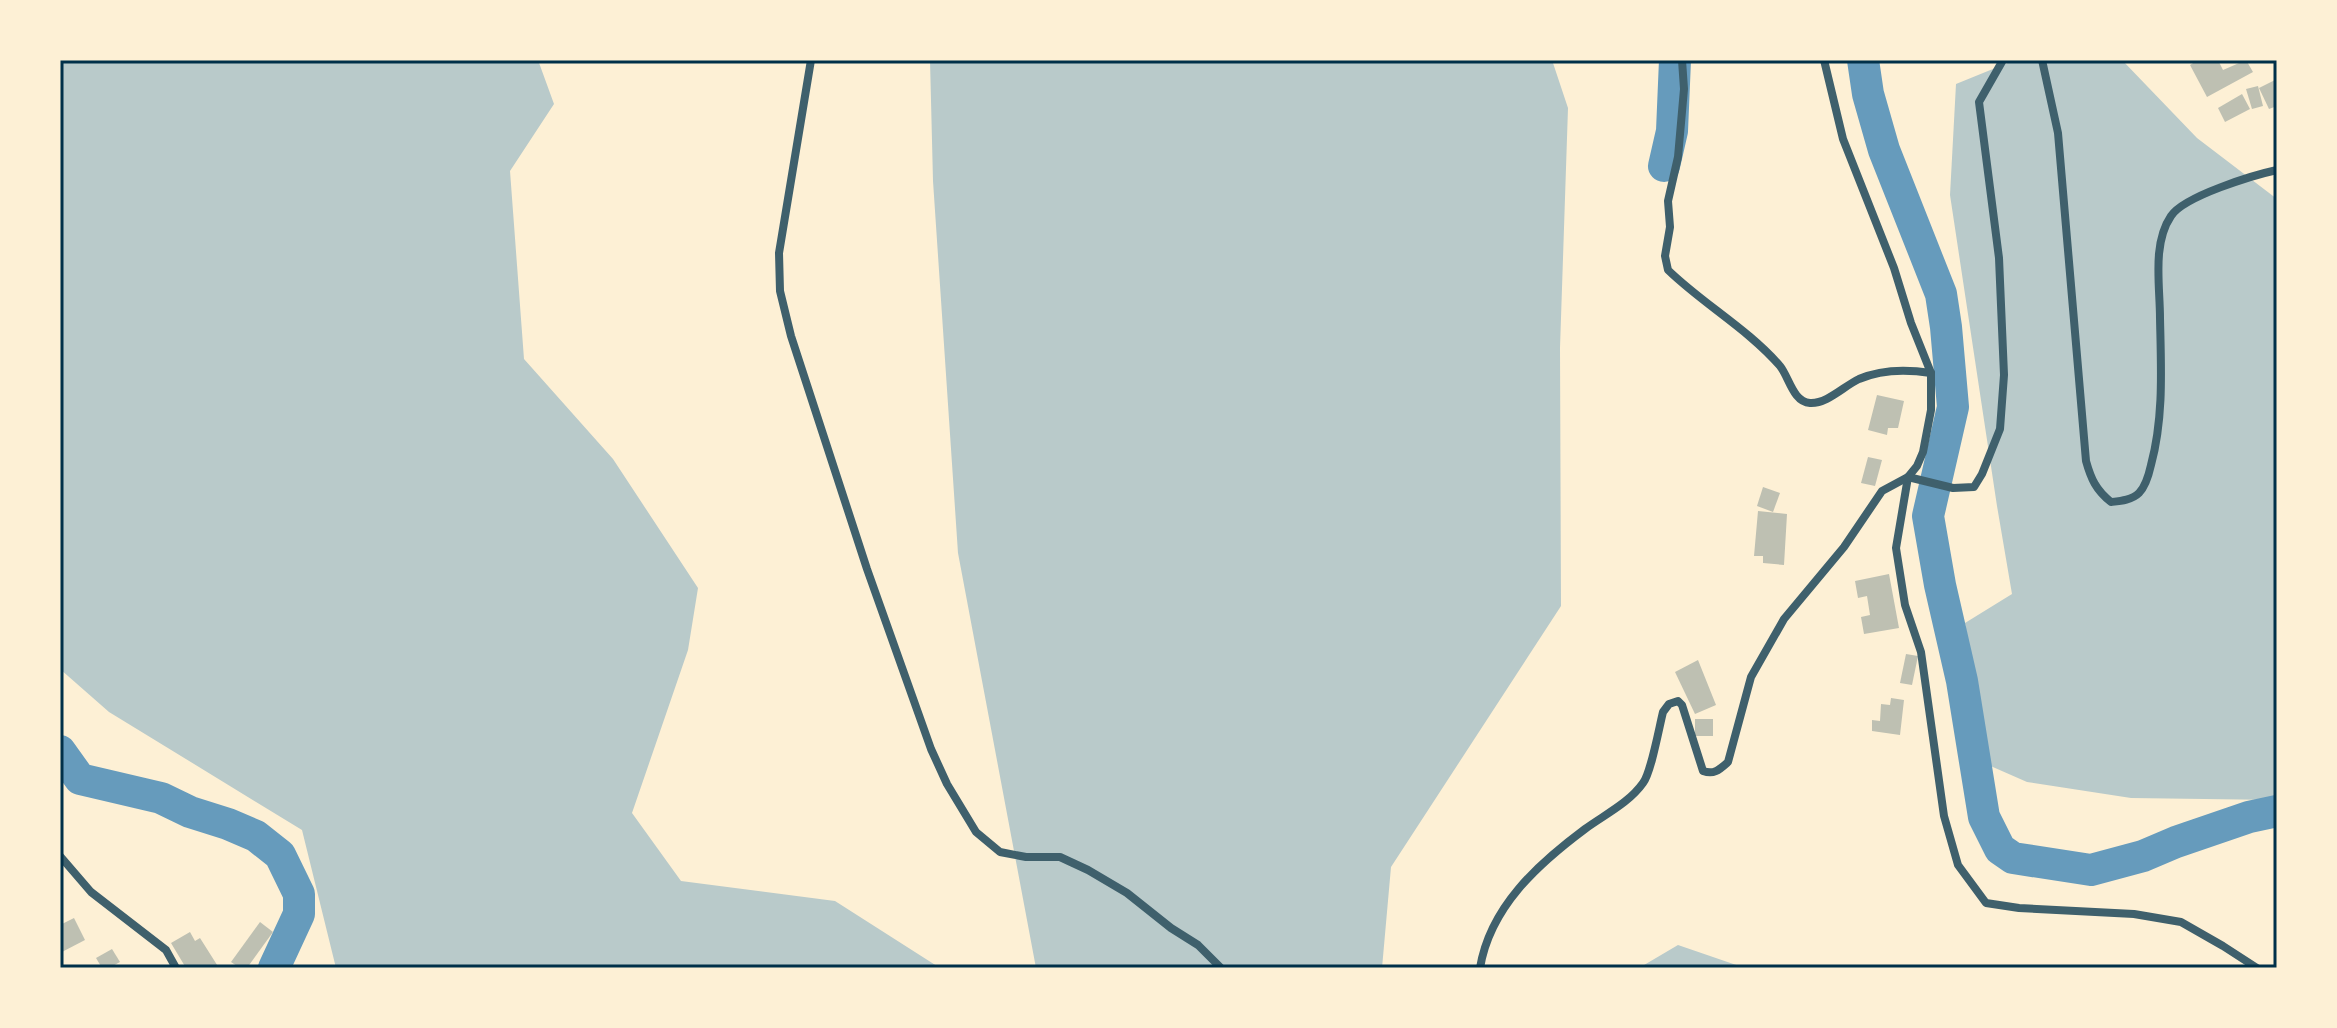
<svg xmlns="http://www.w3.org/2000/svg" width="2337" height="1028" viewBox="0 0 2337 1028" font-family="'DM Sans',sans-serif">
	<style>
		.green { fill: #b9caca }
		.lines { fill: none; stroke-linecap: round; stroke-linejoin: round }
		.river { stroke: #669bbc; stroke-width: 32 }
		.building { fill: #bec0b2 }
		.minor { stroke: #3f606c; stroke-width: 8 }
		.neatline { fill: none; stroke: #003049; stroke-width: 3 }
	</style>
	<rect width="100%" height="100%" fill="#fdf0d5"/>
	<g class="green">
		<polygon points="60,60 538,60 554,104 510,171 524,359 613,459 698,588 688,650 632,813 681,881 835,901 940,968 336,968 302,830 109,712 60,669"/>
		<polygon points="930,60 1552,60 1568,108 1560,348 1561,606 1391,867 1382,968 1036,968 958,553 933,181"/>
		<polygon points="2015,60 2122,60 2197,138 2277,199 2277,800 2131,798 2027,782 1986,764 1965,623 2012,594 1997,506 1950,195 1956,84"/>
		<polygon points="1678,945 1745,968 1746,968 1639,968"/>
	</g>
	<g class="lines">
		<g class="river">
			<polyline points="1863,60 1868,94 1884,150 1941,294 1946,327 1953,407 1928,516 1940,585 1962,681 1984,817 2000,849 2013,858 2091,870 2143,856 2176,842 2249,817 2277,811"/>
			<polyline points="1664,166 1672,131 1675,60"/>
			<polyline points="60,751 80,779 161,798 190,812 228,824 256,836 280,855 299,894 299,914 274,968"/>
		</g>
	</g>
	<g class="building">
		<polygon points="2198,60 2218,60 2223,70 2246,60 2253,72 2207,97 2190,65"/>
		<polygon points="2277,79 2277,106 2269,109 2259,88"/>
		<polygon points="2258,86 2263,106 2252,109 2246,89"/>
		<polygon points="2242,94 2250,109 2225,122 2218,108"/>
		<polygon points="1877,395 1904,401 1898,428 1888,428 1887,435 1868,430"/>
		<polygon points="1868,457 1882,460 1875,486 1861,483"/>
		<polygon points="1763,487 1780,493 1773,512 1757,506"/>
		<polygon points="1758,511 1787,514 1784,565 1763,563 1763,556 1754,556"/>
		<polygon points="1889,574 1899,628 1864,634 1861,617 1870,615 1867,596 1858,598 1855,581"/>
		<polygon points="1906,654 1918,656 1912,685 1900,683"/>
		<polygon points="1698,660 1716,705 1695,714 1675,672"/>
		<polygon points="1891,698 1904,700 1900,735 1872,731 1872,720 1880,721 1881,704 1890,705"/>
		<rect x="1695" y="719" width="18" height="17"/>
		<polygon points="74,918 85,940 60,953 60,925"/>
		<polygon points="260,922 273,932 247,968 240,968 231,962"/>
		<polygon points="190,932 195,941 200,938 219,968 186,968 171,943"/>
		<polygon points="112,949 120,962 109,968 102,968 96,958"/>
	</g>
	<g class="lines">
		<g class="minor">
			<polyline points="811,60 779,253 780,291 791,336 867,569 931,749 947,784 976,832 1000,852 1026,857 1060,857 1088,870 1127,893 1171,928 1198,945 1221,968"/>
			<path d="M1682,60l2,29 -6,68 -10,44 2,26 -5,29 3,14c35,34 80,59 112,96 9,11 13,36 30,37 17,1 34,-17 49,-24 23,-10 47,-10 72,-6"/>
			<polyline points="1824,60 1843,139 1894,268 1911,323 1931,373 1931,410 1923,452 1917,466 1908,477 1896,548 1905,605 1921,652 1944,816 1958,865 1986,903 2019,908 2134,914 2181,922 2223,946 2257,968"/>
			<path d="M2042,60l16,73 28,328c5,18 10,29 25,41 9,-1 21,-2 28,-9 7,-7 10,-19 12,-28 13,-48 10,-98 9,-147 0,-32 -8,-74 11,-102 13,-20 83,-41 106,-46"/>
			<polyline points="60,856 91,892 166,950 176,968"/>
			<path d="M1480,968c10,-61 58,-104 105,-139 19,-14 44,-26 58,-46 8,-10 16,-55 20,-71l6,-8 9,-3 4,4 21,66c11,4 16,-1 25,-9l23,-85 33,-58 60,-72 38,-56 26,-14 45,11 21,-1 8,-13 18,-45 4,-54 -5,-117 -20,-156 24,-42"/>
		</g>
	</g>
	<rect width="2337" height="1028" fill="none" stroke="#fdf0d5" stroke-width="124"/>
	<rect x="62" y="62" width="2213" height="904" class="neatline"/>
</svg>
